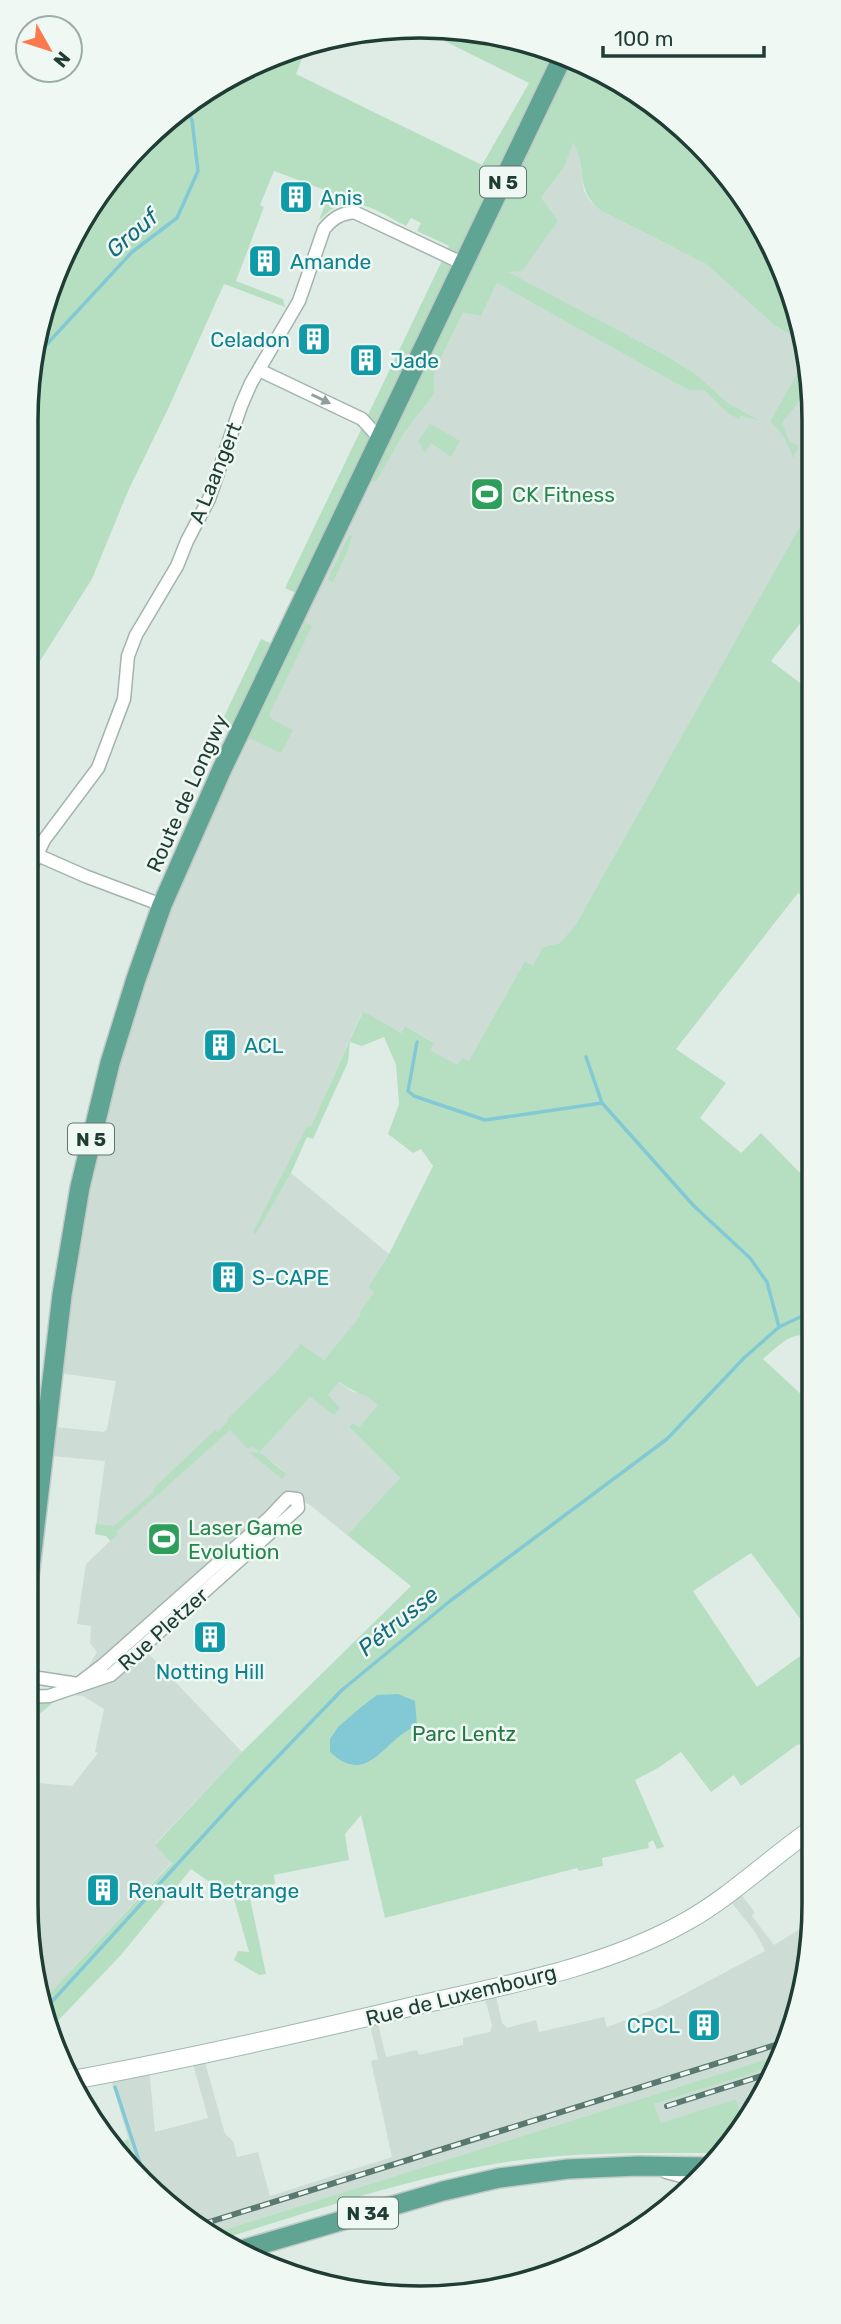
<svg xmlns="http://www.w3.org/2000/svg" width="841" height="2324" viewBox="0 0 841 2324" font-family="Rubik,sans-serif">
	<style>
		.built { fill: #cddcd5 }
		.green { fill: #b6dfc1 }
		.water { fill: #82c9d5 }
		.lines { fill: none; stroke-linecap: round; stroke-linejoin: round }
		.stream { stroke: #82c9d5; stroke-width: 3.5 }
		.street-casing { stroke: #a2b4ad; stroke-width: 15 }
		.secondary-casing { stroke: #9db8af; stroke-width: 20 }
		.primary-casing { stroke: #c0c9c6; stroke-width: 22 }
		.street { stroke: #fff; stroke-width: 12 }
		.secondary { stroke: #fff; stroke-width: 18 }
		.primary { stroke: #60a593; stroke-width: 19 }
		.rail-casing { stroke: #597970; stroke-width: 6 }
		.rail { stroke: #f0f8f4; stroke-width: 3.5; stroke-dasharray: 10; stroke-linecap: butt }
		.oneway { fill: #8f9e9a }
		.labels { text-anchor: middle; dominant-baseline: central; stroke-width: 5; stroke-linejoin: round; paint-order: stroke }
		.shield { fill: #f0f8f4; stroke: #5e756e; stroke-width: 2 }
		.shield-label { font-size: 19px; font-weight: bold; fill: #1f3d35 }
		.culture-label { font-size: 21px; fill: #0d838f; stroke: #f0f8f4; text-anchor: start }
		.street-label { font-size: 21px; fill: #1f3d35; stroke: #f0f8f4 }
		.leisure-label { font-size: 21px; fill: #27864d; stroke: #f0f8f4; text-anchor: start }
		.park-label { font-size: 21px; fill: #267745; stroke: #f0f8f4 }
		.water-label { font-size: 23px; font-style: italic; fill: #156c7d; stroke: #f0f8f4 }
		.rim { fill: none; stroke: #1f3d35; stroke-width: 3.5 }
	</style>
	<rect width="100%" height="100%" fill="#dfece6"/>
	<g class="built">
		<polygon points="572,142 579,154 584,191 590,201 600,210 706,264 774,325 803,342 811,369 812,517 807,515 576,924 560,943 543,947 533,965 525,961 469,1062 457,1066 430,1050 433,1042 405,1026 401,1033 362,1012 311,1128 308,1126 256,1233 291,1173 389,1254 368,1287 374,1292 359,1313 362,1315 248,1449 252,1445 258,1451 257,1453 286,1473 260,1452 310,1397 335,1415 328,1395 338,1382 353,1392 365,1393 379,1405 359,1427 349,1427 400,1478 347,1535 310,1505 293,1497 103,1666 112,1674 143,1648 242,1752 155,1844 172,1862 45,1998 26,1903 26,1782 72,1786 98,1753 95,1752 104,1709 83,1696 72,1695 97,1652 90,1643 91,1626 77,1624 86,1564 110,1541 106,1536 95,1534 105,1461 42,1455 45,1426 104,1432 107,1429 116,1381 52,1372 62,1295 136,979 363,475 376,481 404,433 434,394 435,370 463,313 481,316 497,283 688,390 704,390 725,408 740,416 757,419 728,403 697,375 673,359 507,272 541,198 564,167"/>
		<polygon points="741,1894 755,1913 752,1916 774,1945 800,1929 810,1939 801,2005 745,2126 736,2099 660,2124 654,2104 772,2067 770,2058 214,2233 139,2175 109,2073 149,2066 155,2132 208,2118 191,2057 203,2055 225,2134 233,2141 237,2157 258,2152 270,2196 392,2157 371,2061 378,2059 368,2017 376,2015 386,2057 417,2050 419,2055 463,2045 463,2038 490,2032 492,2026 483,1990 494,1987 502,2023 507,2028 536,2020 539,2032 604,2017 607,2027 658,2008 765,1951 755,1932 731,1902"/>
	</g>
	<g class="green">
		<path d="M430,34l80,5 35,17 3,-6 70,29 99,81 57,86 29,96 -29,-17 -68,-61 -106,-54c-26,-22 -12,-42 -27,-67l-9,24 -23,31 17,23 -36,50 -14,1 161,85 28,18 31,28 31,17 -19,-4 -1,3 -10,-5 -25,-24h-16l-191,-107 -16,33 -18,-3 -28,57 -1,24 -30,39 -28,49 -13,-6 -59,121 -19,-9 164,-342 -32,-15 4,-8 -10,-5 -5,8c-22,-11 -49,-32 -74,-17 -4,3 -9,8 -13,11l11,-28 -56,-21 -14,34 4,2 -28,74 47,18 2,8 -61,-23 -56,125 -40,82 -36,88 -66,104v-262l14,-102 67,-138 116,-102 82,-28 -9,23 186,91 47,-82z"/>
		<path d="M802,365l9,5c0,20 -18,39 -29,53l7,18 10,5 -6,12c-5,-15 -10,-26 -23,-36z"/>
		<polygon points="430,424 460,441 451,457 431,443 425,453 418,441"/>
		<path d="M807,514l5,3v91l-41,53 41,31 1,210 -15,-9 -122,156 50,34 -26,35 41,35 20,-20 52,53v154c-18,-14 -35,7 -50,19l39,36 12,-6v248l-63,-84 -58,38 64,96 57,-41v94l-17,5 -56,41 -7,-11 -23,17 -30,-40 -23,16 -23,12 29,67 -7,2 -4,-9 -5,3 1,5 -47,10 1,8 -24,5 -2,-3 -192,50 -24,-103 -16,19 4,26 -75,15 1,9 -27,5 18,85 -7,1 -25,-15 4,-9 11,1 -15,-53 -43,-30 -70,86 -70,73 -6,-30 127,-135 -17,-18 87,-93 169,-166 -64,-51 53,-57 -51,-51 4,-4 6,4 19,-22c-13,-12 -26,-13 -39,-23l-11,13 12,13 -6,7 -24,-18 -50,55 26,22 -4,5 -33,-27 8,1 1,-2 -6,-5 -4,3 -18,-19 -114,102 2,2 -7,7 -5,-5 -11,-2 1,-10 18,2 39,-33 2,-6 60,-57 3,2 10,-11 -1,-2 48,-46 26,-29 23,16 37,-45 -2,-2 15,-21 -6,-5 21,-33 44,-88 -12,-17 -8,4 -25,-19 11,-30 -3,-39 -12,-28 -22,9 -12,-4 -2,20 -35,77 -6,-2 -16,36 -35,61 -3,-2 54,-106 4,1 52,-116 38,22 4,-7 29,17 -4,7 27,15 5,-7 7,3 56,-100 8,4 10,-18 17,-4 16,-19z"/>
		<polygon points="349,535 352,536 348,550 333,582 328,579"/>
		<polygon points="306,623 312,626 269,715 273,720 293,730 281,753 220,725 261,639 288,651"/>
		<polygon points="58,1696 60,1697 26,1725 26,1709 35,1703"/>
		<path d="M770,2058l3,9 -119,37 7,19 75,-24 9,27 -28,27c-73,0 -145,-2 -217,10 -95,16 -186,48 -278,76l-8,-6z"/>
		<polygon points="128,2139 139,2175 131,2169 124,2141"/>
	</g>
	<path class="water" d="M398,1694l17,7 2,24c-7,4 -14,8 -20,13 -23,21 -38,41 -67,14v-13l8,-12 22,-19 17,-13z"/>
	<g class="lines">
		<g class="stream">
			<polyline points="35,357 132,252 177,218 198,171 192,120 187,111"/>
			<polyline points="417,1042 408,1091 414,1096 485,1120 602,1103"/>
			<polyline points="586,1057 602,1103 694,1206 750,1258 767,1282 779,1327"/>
			<polyline points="47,2007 236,1800 342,1690 450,1601 667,1439 744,1358 779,1327 813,1311"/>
			<polyline points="115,2087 145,2179"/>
		</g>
		<g class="street-casing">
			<g id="street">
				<polyline points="259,370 362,419 380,439"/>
				<polyline points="26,850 85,876 162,905"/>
				<path d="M26,878l18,-38 54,-72 26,-69 4,-43 8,-21 41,-69 10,-25 22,-42 32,-93 10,-23 48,-82 25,-72c9,-11 16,-15 30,-17l110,52"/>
				<polyline points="26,1676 78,1684 103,1665 270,1517 288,1498 297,1499 298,1508 111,1675 49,1696 26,1697"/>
				<polyline points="666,2172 692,2179"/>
			</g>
		</g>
		<g class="secondary-casing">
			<path id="secondary" d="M72,2080c115,-21 229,-47 342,-74 92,-21 190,-38 273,-85 46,-26 84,-64 128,-94"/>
		</g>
		<g class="primary-casing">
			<g id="primary">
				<polyline points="26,1603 62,1295 80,1187 110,1063 136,979 162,905 222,769 563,56"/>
				<polyline points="238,2251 443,2191 499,2178 568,2169 638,2166 704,2167"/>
			</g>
		</g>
		<use href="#street" class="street"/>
		<use href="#secondary" class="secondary"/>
		<use href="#primary" class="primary"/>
		<g class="rail-casing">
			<g id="rail">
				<polyline points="667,2106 771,2073"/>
				<polyline points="203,2224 785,2042"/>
			</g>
		</g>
		<use href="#rail" class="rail"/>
	</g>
	<defs><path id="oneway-solid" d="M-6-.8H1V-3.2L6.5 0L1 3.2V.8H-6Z" transform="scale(1.75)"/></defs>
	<use class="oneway" href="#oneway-solid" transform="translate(321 399) rotate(26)"/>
	<defs>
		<g id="building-square" transform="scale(1.75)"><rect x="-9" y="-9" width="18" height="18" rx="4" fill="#0f9aa8" stroke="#f0f8f4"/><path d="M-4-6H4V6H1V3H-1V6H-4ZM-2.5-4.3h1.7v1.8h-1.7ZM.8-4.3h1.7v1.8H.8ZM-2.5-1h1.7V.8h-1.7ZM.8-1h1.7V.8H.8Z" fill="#fff"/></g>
		<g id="stadium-square" transform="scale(1.75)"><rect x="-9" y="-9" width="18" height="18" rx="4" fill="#2e9e5b" stroke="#f0f8f4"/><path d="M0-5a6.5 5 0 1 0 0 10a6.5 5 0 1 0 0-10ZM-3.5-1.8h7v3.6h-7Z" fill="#fff"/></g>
	</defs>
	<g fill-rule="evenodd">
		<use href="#building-square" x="296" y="197"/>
		<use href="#building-square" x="265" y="261"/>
		<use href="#building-square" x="314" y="339"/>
		<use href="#building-square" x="366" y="360"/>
		<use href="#stadium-square" x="487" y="494"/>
		<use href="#building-square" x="220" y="1045"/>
		<use href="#building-square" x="228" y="1277"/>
		<use href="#stadium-square" x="164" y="1539"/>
		<use href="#building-square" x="210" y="1637"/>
		<use href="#building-square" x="103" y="1890"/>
		<use href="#building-square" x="704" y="2025"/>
	</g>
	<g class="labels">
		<g class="shield">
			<rect x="480" y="166.5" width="46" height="31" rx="5"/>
			<rect x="68" y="1123.5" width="46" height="31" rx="5"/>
			<rect x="338" y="2197.5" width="60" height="31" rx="5"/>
		</g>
		<g class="shield-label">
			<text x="503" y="182">N 5</text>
			<text x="91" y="1139">N 5</text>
			<text x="368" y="2213">N 34</text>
		</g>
		<g class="culture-label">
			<text x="320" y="197">Anis</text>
			<text x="290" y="261">Amande</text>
			<text x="290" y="339" text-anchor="end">Celadon</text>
			<text x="390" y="360">Jade</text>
			<text x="244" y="1045">ACL</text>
			<text x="252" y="1277">S-CAPE</text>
			<text x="210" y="1671" text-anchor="middle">Notting Hill</text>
			<text x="128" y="1890">Renault Betrange</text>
			<text x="680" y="2025" text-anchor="end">CPCL</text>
		</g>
		<g class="street-label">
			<text transform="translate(215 473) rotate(-68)">A Laangert</text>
			<text transform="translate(187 793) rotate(-66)">Route de Longwy</text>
			<text transform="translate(163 1629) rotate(-42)">Rue Pletzer</text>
			<text transform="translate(461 1995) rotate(-14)">Rue de Luxembourg</text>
		</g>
		<g class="leisure-label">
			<text x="512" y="494">CK Fitness</text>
			<text x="188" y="1527">Laser Game<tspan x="188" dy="24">Evolution</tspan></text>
		</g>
		<g class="park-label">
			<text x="464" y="1733">Parc Lentz</text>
		</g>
		<g class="water-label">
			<text transform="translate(132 233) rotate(-41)">Grouf</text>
			<text transform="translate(398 1621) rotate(-39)">Pétrusse</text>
		</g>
	</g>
	<path d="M0 0H841V2324H0ZM420 38H420A382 382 0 0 1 802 420V1904A382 382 0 0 1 420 2286H420A382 382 0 0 1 38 1904V420A382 382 0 0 1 420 38Z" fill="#f0f8f4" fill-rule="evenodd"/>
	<path class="rim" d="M420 38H420A382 382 0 0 1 802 420V1904A382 382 0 0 1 420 2286H420A382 382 0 0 1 38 1904V420A382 382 0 0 1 420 38Z"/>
	<g transform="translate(49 49) rotate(129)"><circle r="33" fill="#f0f8f4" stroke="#9cada8" stroke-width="2"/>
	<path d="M0-5L12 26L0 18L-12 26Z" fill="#fc784d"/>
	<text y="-10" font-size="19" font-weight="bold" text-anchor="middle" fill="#1f3d35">N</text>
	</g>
	<path d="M603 46v10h161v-10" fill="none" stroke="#1f3d35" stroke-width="3.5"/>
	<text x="614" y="46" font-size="21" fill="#1f3d35" stroke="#f0f8f4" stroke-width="5" paint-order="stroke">100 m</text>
</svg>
